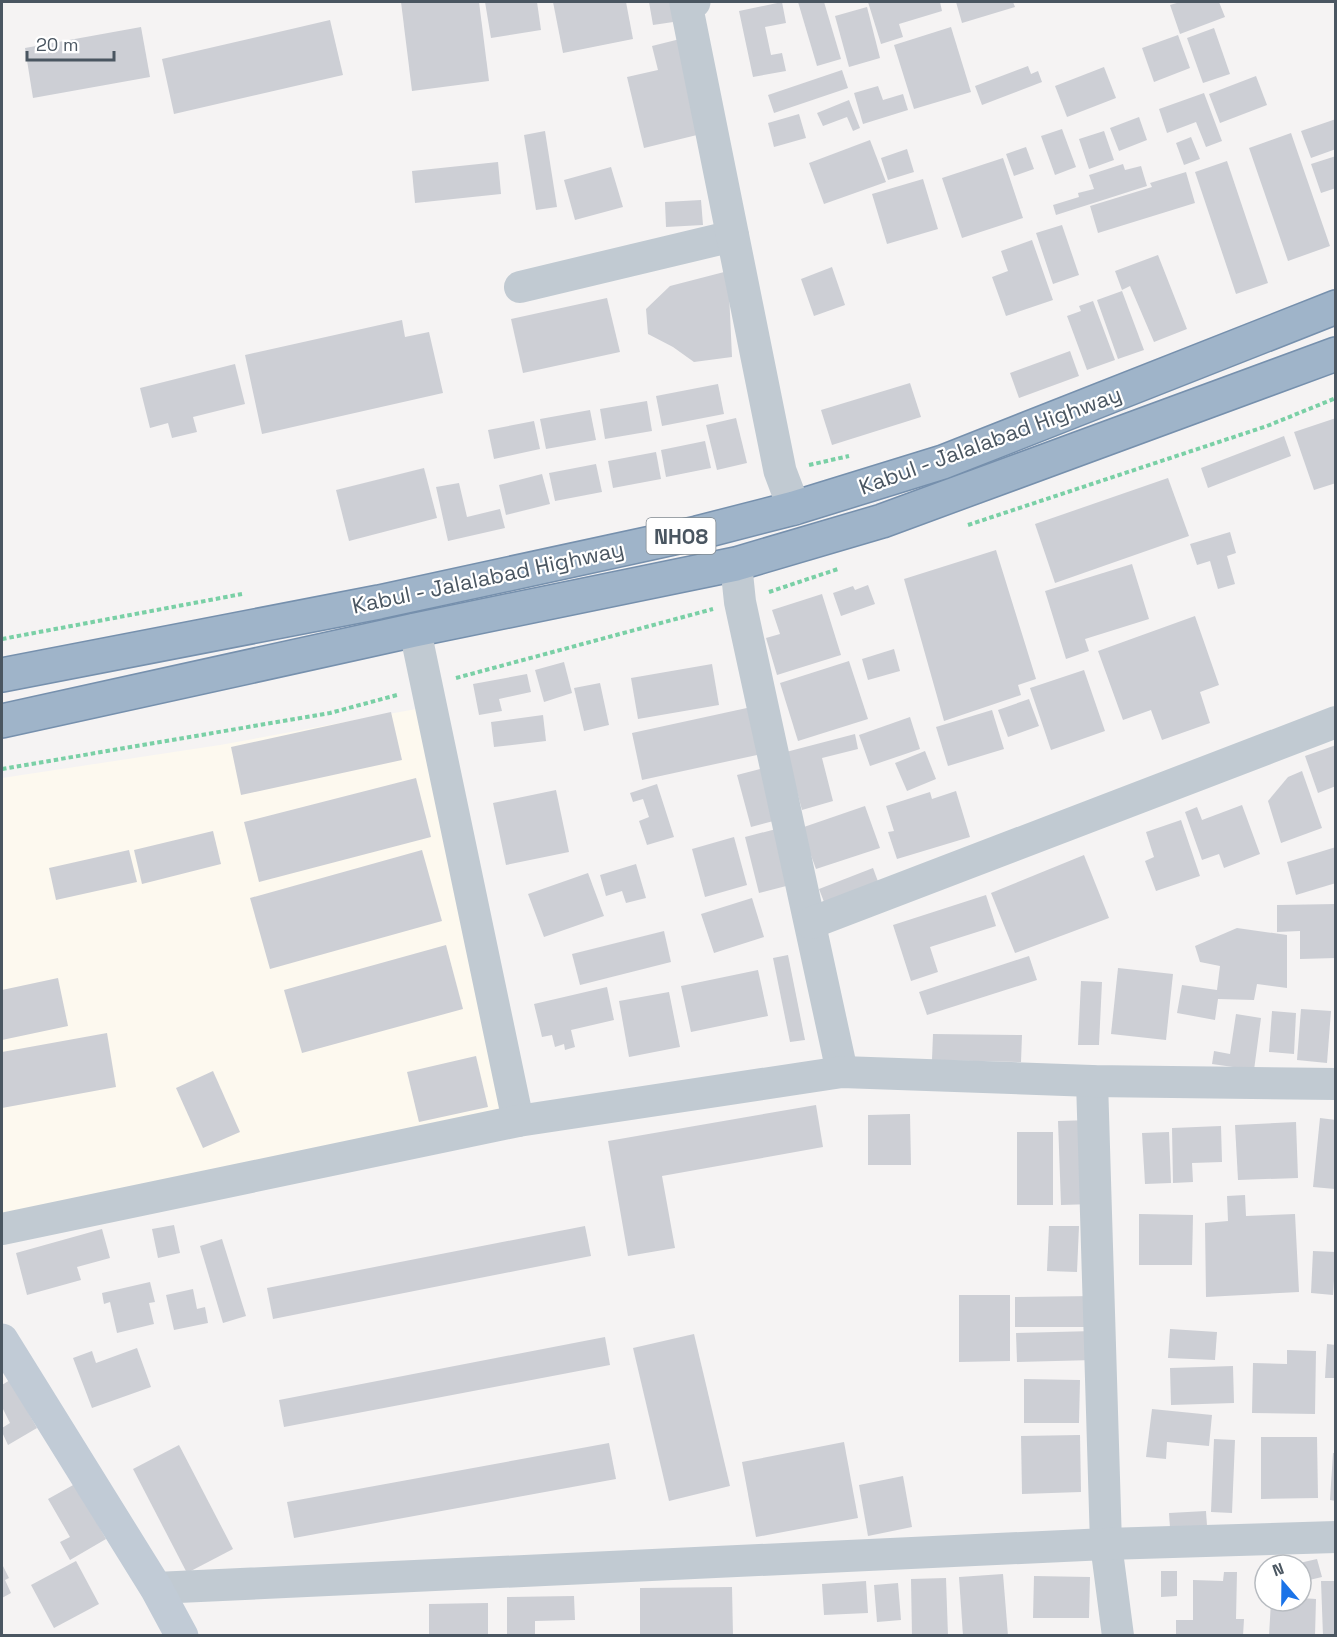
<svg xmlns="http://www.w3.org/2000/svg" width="1337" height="1637" viewBox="0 0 1337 1637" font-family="'Space Grotesk',sans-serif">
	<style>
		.commercial { fill: #fdf9ef }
		.building { fill: #cdcfd5 }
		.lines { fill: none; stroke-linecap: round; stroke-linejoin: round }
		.trunk-casing { stroke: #7690ad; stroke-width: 36 }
		.path { stroke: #7ad0a6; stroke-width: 4; stroke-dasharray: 4.5 3; stroke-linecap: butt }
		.minor { stroke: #c1cad2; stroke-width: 32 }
		.tertiary { stroke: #c1cad2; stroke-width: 33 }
		.secondary { stroke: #c1cbd6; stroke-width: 33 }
		.trunk { stroke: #9fb4c9; stroke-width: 33 }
		.labels { text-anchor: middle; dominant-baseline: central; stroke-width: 4.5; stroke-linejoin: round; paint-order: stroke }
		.shield { fill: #fff; stroke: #808990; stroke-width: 1.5 }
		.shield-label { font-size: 21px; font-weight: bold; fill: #4a5661 }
		.street-label { font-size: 22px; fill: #4a5661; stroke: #fff }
	</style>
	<rect width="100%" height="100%" fill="#f5f3f3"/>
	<polygon class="commercial" points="427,707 505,1114 2,1218 2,778 220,745"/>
	<g class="building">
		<polygon points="401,2 479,2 489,81 412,91"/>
		<polygon points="485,2 537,2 541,30 491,38"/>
		<polygon points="553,2 626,2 633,39 563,53"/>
		<polygon points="649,2 677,2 680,21 653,25"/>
		<polygon points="782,2 786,23 765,27 771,55 782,53 786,71 753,77 739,11"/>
		<polygon points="798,2 824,2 841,59 817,66"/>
		<polygon points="868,2 940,2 942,11 899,24 903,37 881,44"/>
		<polygon points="956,2 1013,2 1015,7 962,23"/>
		<polygon points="1180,2 1219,2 1225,17 1180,34 1170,5"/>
		<polygon points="867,7 880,58 849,67 835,16"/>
		<polygon points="330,20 343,75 174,114 162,59"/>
		<polygon points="141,27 150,77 33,98 25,48"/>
		<polygon points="951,27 971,92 914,109 894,45"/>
		<polygon points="1214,28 1230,74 1203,83 1187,38"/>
		<polygon points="1178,35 1190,68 1154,82 1142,48"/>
		<polygon points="688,37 701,134 644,148 627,77 658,70 652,46"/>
		<polygon points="1028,66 1031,74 1038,71 1042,82 982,105 975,86"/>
		<polygon points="1104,67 1116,98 1067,117 1055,86"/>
		<polygon points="842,70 848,88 774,113 768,95"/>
		<polygon points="1256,76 1267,105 1220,123 1209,94"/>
		<polygon points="878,86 883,100 903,94 908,110 863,124 854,93"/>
		<polygon points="1204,93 1222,141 1206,147 1196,122 1167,133 1159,109"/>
		<polygon points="849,100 860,128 853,131 847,117 823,126 817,113"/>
		<polygon points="799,114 806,138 774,147 768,123"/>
		<polygon points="1139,117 1147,140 1119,151 1110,128"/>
		<polygon points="1336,119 1336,149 1311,158 1301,131"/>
		<polygon points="1062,129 1076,167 1055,175 1041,136"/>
		<polygon points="545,131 557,207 536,210 524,135"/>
		<polygon points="1104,131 1114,160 1089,169 1079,139"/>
		<polygon points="1291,133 1330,246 1288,261 1249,148"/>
		<polygon points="1191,137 1200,159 1184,165 1176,143"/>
		<polygon points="870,140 886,182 824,204 809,163"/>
		<polygon points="1026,147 1034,169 1014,176 1006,154"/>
		<polygon points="907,149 914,172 888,180 881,158"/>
		<polygon points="1336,156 1336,188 1321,193 1311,164"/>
		<polygon points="1003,158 1023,218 962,238 942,178"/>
		<polygon points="1227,161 1268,283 1236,294 1195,172"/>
		<polygon points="498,162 501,194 415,203 412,171"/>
		<polygon points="1123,164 1125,170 1141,166 1147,186 1056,215 1053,205 1079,197 1078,193 1094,189 1089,175"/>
		<polygon points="611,167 623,207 575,220 564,180"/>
		<polygon points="1186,172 1195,203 1098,233 1090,206 1152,187 1150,183"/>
		<polygon points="923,179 938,229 887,244 872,194"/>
		<polygon points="701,200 703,225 666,227 665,202"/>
		<polygon points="1062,225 1079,275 1053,284 1036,233"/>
		<polygon points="1032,240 1053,300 1006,316 992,277 1008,271 1001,251"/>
		<polygon points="1158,255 1187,329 1154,342 1130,286 1122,290 1115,271"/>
		<polygon points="832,267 845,305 814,316 801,279"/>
		<polygon points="728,271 732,357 694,362 673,347 648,334 646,309 670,286"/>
		<polygon points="1122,291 1144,350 1118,359 1097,300"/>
		<polygon points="607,298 620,352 523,373 511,319"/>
		<polygon points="1093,301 1115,360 1087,370 1067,316 1081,311 1079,306"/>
		<polygon points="402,320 405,337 429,332 443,393 262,434 245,355"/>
		<polygon points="1070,351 1079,376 1019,398 1010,373"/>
		<polygon points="235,364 245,404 193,417 197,432 172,438 168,423 150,428 140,388"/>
		<polygon points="910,383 921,417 832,445 821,410"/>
		<polygon points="718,384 724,414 662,426 656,396"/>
		<polygon points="647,401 652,431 605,439 600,409"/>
		<polygon points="590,410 596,440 546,449 540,419"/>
		<polygon points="736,418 747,463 717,470 706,425"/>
		<polygon points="1336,418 1336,483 1314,490 1294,432"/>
		<polygon points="534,421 540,449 494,459 488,430"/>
		<polygon points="1284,436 1291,456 1208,488 1201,468"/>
		<polygon points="705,441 711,468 666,477 661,450"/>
		<polygon points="656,452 661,479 613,488 608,461"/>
		<polygon points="596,464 602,492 555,501 549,473"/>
		<polygon points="424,468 437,518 349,541 336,490"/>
		<polygon points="542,474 550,504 506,515 499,485"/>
		<polygon points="1168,478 1189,536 1055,583 1035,524"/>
		<polygon points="459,483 467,517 500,509 505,528 448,541 436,487"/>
		<polygon points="1230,532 1236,553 1227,556 1235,584 1218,589 1210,561 1197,565 1190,544"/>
		<polygon points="996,550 1036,679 1018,685 1021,695 944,721 904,579"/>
		<polygon points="1132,564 1149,619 1085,639 1089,651 1066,659 1045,591"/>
		<polygon points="868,585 875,604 841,616 833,593 853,586 855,590"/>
		<polygon points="822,594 841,655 777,675 766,638 780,634 772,610"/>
		<polygon points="1195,616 1219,685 1200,692 1210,723 1162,740 1151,710 1123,720 1098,651"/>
		<polygon points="894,649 900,671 868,680 862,659"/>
		<polygon points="849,661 868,719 798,741 780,683"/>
		<polygon points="564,662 572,693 544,702 535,670"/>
		<polygon points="712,664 719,705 638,719 631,678"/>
		<polygon points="1084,670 1105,731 1051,750 1030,688"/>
		<polygon points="527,674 531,692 499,699 502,711 479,715 473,684"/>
		<polygon points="600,683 609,725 584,731 574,688"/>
		<polygon points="1029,699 1039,726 1008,737 998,710"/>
		<polygon points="756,706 766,753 642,780 632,733"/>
		<polygon points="992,710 1004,749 948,766 936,727"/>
		<polygon points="391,712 402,760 241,795 231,747"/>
		<polygon points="543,715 546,741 494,747 491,722"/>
		<polygon points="910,717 920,749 870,766 859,735"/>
		<polygon points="855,734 858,749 822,758 833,801 802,810 786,752"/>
		<polygon points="1336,745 1336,786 1318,793 1305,756"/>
		<polygon points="925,751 936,779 907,791 895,763"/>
		<polygon points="772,766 785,818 751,827 737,775"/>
		<polygon points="1302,771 1322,828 1281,843 1268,801 1288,777"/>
		<polygon points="416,778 431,837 259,882 244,822"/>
		<polygon points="657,784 674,837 647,845 639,821 649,817 643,799 633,802 630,793"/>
		<polygon points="556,790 569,852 506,865 493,803"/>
		<polygon points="956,791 970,837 897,859 888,832 894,831 886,806 930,792 932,799"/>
		<polygon points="1242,805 1260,854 1224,868 1219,854 1202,860 1185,812 1197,807 1202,820"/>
		<polygon points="865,806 880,848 816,869 801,828"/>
		<polygon points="1181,820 1200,876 1156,891 1145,861 1154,857 1146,832"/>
		<polygon points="780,828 794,884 759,893 745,837"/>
		<polygon points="213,831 221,864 142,884 134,850"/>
		<polygon points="734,837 747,885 705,897 692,849"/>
		<polygon points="1336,847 1336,883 1296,895 1287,862"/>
		<polygon points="129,850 137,882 56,900 49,868"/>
		<polygon points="422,850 442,921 270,969 250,898"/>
		<polygon points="1084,855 1109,918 1015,953 991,893"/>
		<polygon points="636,864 646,898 626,903 622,891 606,896 600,875"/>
		<polygon points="873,868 880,887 826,907 819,889"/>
		<polygon points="588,873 604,916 544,937 528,894"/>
		<polygon points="986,895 996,926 930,947 938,972 911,981 893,925"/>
		<polygon points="752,898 764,937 714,953 701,914"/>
		<polygon points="1336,904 1336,958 1300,959 1300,931 1277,932 1277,905"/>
		<polygon points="1237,928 1287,935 1287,988 1257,984 1254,1000 1218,999 1215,1020 1177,1013 1182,985 1217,990 1220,966 1200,962 1195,946"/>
		<polygon points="664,931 671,962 580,985 572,954"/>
		<polygon points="446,945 463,1009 302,1053 284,990"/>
		<polygon points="788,955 805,1040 790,1042 773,958"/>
		<polygon points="1029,956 1037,980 927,1015 919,992"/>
		<polygon points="1118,968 1173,974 1166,1040 1111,1034"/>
		<polygon points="758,970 768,1016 691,1032 681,986"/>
		<polygon points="58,978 68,1026 2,1040 2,990"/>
		<polygon points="1081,981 1102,982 1099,1045 1078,1045"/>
		<polygon points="607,987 614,1020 571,1030 575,1047 565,1050 564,1044 555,1047 552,1035 542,1037 534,1004"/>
		<polygon points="669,992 680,1047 629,1057 619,1001"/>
		<polygon points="1301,1009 1331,1011 1327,1063 1297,1060"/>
		<polygon points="1272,1011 1296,1013 1294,1054 1269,1052"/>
		<polygon points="1236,1014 1261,1018 1254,1070 1212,1064 1214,1051 1230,1054"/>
		<polygon points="107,1033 116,1087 2,1108 2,1052"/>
		<polygon points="933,1034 1022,1035 1021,1062 932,1060"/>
		<polygon points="476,1056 488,1107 419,1122 407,1072"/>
		<polygon points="213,1071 240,1132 203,1148 176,1088"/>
		<polygon points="816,1105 823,1147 662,1176 675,1248 628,1256 608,1141"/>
		<polygon points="910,1114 911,1165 868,1165 868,1115"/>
		<polygon points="1320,1118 1336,1120 1335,1189 1313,1187"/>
		<polygon points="1092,1120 1094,1204 1061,1205 1058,1121"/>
		<polygon points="1296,1122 1298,1178 1238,1180 1235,1125"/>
		<polygon points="1221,1126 1222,1162 1192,1163 1193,1182 1173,1183 1172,1128"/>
		<rect x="1017" y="1132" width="36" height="73"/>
		<polygon points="1169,1132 1171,1183 1145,1184 1142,1133"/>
		<polygon points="1245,1195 1246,1216 1295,1214 1299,1292 1206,1297 1205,1223 1228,1221 1227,1196"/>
		<polygon points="1139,1214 1193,1215 1192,1265 1139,1265"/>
		<polygon points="174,1225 180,1253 158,1258 152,1229"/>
		<polygon points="585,1226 591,1256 273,1319 267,1288"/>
		<polygon points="1049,1226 1079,1226 1077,1272 1047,1271"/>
		<polygon points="102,1229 110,1258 77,1267 81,1280 27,1295 16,1253"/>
		<polygon points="222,1239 246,1316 223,1323 200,1246"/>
		<polygon points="1313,1251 1336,1252 1333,1295 1311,1293"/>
		<polygon points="150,1282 155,1302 149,1303 154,1324 117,1333 110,1302 104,1304 102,1293"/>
		<polygon points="193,1289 197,1309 205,1307 208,1323 174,1330 166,1295"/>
		<polygon points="959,1295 1010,1295 1010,1361 959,1362"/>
		<polygon points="1096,1296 1096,1327 1015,1327 1015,1297"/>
		<polygon points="1170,1329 1217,1332 1215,1360 1168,1358"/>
		<polygon points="1094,1331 1094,1360 1017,1362 1016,1333"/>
		<polygon points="694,1334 730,1486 669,1501 633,1348"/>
		<polygon points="605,1337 610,1365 284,1427 279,1400"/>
		<polygon points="1327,1344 1336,1345 1336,1378 1325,1378"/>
		<polygon points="137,1348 151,1387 92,1408 73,1358 92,1351 96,1363"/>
		<polygon points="1287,1350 1316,1351 1315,1414 1252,1413 1253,1363 1287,1364"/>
		<polygon points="1233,1366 1234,1403 1171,1405 1170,1368"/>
		<polygon points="1024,1379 1080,1380 1079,1423 1024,1423"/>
		<polygon points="10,1380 37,1428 8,1445 2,1432 2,1428 10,1423 2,1407 2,1385"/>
		<polygon points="1152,1409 1212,1415 1209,1446 1167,1442 1166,1459 1146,1457"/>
		<polygon points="1080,1435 1081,1492 1022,1494 1021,1436"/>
		<polygon points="1261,1437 1317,1437 1318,1498 1261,1499"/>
		<polygon points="1214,1439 1235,1440 1232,1513 1211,1512"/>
		<polygon points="844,1442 858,1518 756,1537 742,1462"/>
		<polygon points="609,1443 616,1479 294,1538 287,1502"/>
		<polygon points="179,1445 233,1549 187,1573 133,1469"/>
		<polygon points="1333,1453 1336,1453 1336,1501 1330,1500"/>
		<polygon points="903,1476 912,1527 868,1536 859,1485"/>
		<polygon points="75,1484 106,1539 70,1560 60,1542 70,1537 48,1499"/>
		<polygon points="1206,1511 1207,1526 1170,1528 1169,1513"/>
		<polygon points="1317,1559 1322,1577 1301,1582 1301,1565 1295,1564"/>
		<polygon points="76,1561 99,1604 54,1628 31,1585"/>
		<polygon points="2,1564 9,1578 5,1580 11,1593 2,1598"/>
		<polygon points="1161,1571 1177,1571 1177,1596 1161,1597"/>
		<polygon points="1224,1572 1237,1572 1236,1619 1244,1619 1243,1636 1176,1636 1176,1620 1193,1620 1193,1580 1223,1581"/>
		<polygon points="1003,1574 1008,1636 963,1636 959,1577"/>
		<polygon points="1034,1576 1090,1577 1089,1618 1033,1618"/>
		<polygon points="946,1578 948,1636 912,1636 911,1579"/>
		<polygon points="866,1581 868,1613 824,1615 822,1584"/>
		<polygon points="1321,1581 1336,1581 1336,1636 1323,1636"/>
		<polygon points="898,1583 901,1620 877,1622 874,1585"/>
		<polygon points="732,1587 733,1636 640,1636 640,1588"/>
		<polygon points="574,1596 575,1620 535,1621 535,1636 507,1636 507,1597"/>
		<polygon points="1301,1598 1316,1599 1315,1636 1269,1636 1271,1601 1301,1601"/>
		<polygon points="488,1603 488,1636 429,1636 429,1604"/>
	</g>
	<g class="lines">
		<g class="trunk-casing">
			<g id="trunk">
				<polyline points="2,675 379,602 697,533 794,508 943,462 1336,307"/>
				<polyline points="2,721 415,630 736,564 882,521 1336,354"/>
			</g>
		</g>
		<g class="path">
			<polyline points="809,465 849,456"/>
			<polyline points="968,525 1267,426 1336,398"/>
			<polyline points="769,592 838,569"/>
			<polyline points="2,639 242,594"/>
			<polyline points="456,678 713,609"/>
			<polyline points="2,769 330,713 397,695"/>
		</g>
		<g class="minor">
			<polyline points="520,287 733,236"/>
			<polyline points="736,564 740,602 842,1072"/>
			<polyline points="415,630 518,1121"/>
			<polyline points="811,923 1336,722"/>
			<polyline points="1092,1081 1106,1544 1118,1636"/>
			<polyline points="2,1229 518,1121 842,1072 1092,1081 1336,1084"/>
			<polyline points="156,1588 1106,1544 1336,1537"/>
		</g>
		<polyline class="tertiary" points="694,2 686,4 780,471 794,508"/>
		<polyline class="secondary" points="2,1340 156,1588 182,1636"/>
		<use href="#trunk" class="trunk"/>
	</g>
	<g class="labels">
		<rect class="shield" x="646.5" y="518" width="69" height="36" rx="4.5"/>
		<g class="shield-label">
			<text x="681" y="536">NH08</text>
		</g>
		<g class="street-label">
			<text transform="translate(990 440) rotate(-20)">Kabul - Jalalabad Highway</text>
			<text transform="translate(488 577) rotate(-12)">Kabul - Jalalabad Highway</text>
		</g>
	</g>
	<rect width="1337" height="1637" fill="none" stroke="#4a5661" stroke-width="6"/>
	<g transform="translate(1283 1583) rotate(340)"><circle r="28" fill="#ffffff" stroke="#b7bbc0" stroke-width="1.5"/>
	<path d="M0-4.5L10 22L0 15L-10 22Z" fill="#1a73e8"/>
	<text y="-9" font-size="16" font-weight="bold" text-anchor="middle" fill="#4a5661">N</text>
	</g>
	<path d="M27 51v9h87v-9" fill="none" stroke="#4a5661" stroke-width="3"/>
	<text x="36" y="51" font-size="18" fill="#4a5661" stroke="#ffffff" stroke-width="4.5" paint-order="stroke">20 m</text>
</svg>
